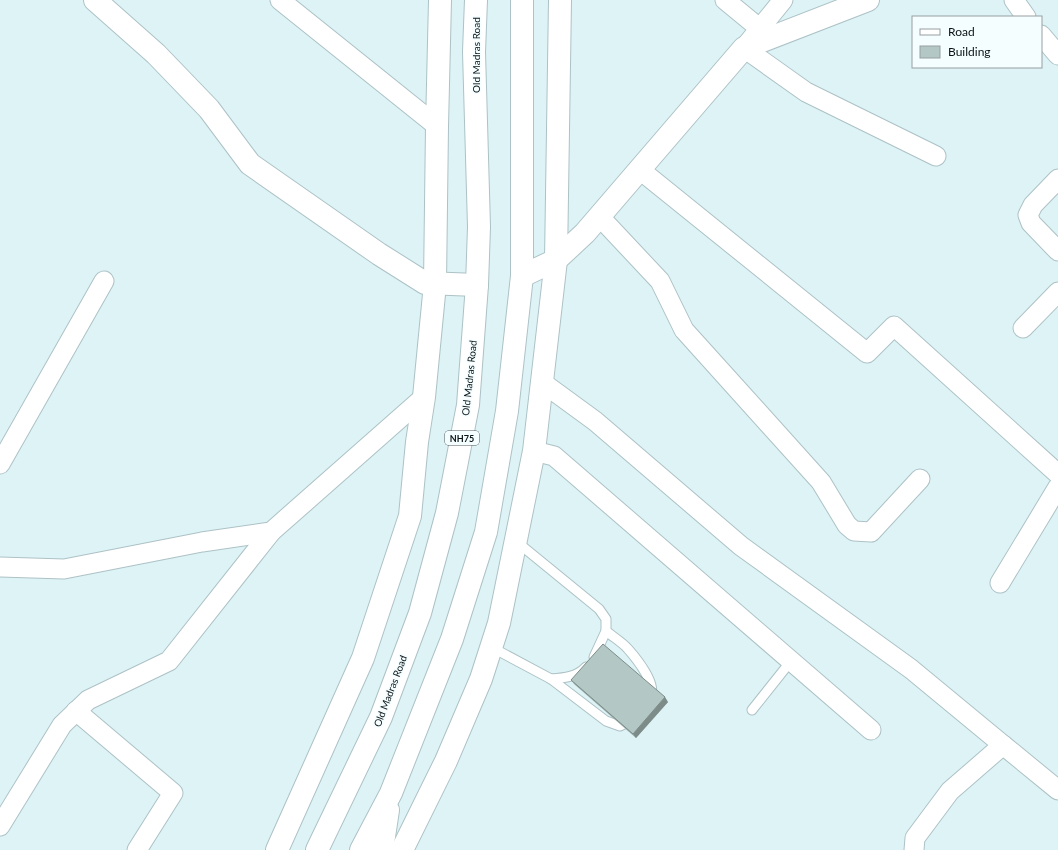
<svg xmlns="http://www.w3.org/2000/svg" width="1058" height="850" viewBox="0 0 1058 850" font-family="Lato,sans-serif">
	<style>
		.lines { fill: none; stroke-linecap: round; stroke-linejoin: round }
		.lane-casing { stroke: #adc2c6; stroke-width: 11 }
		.street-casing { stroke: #adc2c6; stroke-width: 21 }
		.secondary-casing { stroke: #adc2c6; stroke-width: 24 }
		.highway-casing { stroke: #adc2c6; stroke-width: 24 }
		.lane { stroke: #fff; stroke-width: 9 }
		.street { stroke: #fff; stroke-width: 19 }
		.secondary { stroke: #fff; stroke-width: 22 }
		.highway { stroke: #fff; stroke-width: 22 }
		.wall { fill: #9aaca9 }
		.shaded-wall { fill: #7d8c89 }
		.building { fill: #b3c8c4; stroke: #7d8c89 }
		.labels { text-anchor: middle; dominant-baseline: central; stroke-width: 3; stroke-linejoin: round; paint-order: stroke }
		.shield { fill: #f4fdff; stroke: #51595a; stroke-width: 1 }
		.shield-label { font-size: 9px; font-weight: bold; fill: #0b1314 }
		.street-label { font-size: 10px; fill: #0b1314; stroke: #f4fdff }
	</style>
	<rect width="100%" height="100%" fill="#ddf3f6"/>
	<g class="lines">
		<g class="lane-casing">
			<g id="lane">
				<polyline points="517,542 599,609 606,619 606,631 594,657"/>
				<path d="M606,631c7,6 16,11 22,18 8,9 30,36 22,48"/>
				<polyline points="491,647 551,679 606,721 620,726 632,720"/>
				<path d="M551,679c13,-1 26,-2 35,-12"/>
				<polyline points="752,710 791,661"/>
			</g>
		</g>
		<g class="street-casing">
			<g id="street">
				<polyline points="280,0 437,126"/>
				<polyline points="725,0 759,28"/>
				<polyline points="783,0 744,48 806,92 936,156"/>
				<polyline points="1014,0 1026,17"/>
				<polyline points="1041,35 1058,55"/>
				<polyline points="639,169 867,353 894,326 1058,474"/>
				<polyline points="1058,179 1033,205 1028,215 1031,223 1058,251"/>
				<polyline points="599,216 660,281 684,330 821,482 847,525 854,531 871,532 920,479"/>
				<polyline points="1023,328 1058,292"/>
				<polyline points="543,383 595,421 741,546 911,669 1003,745 950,791 915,838 914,850"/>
				<polyline points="534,451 554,456 871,730"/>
				<polyline points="0,464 104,281"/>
				<polyline points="0,567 64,569 202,542 271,532 424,397"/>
				<polyline points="1000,583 1058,487"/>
				<polyline points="76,711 173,793 137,850"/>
				<polyline points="1003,745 1058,790"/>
				<polyline points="0,826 62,725 88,700 169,661 271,532"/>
			</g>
		</g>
		<g class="secondary-casing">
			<g id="secondary">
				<polyline points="95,0 156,54 209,109 250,164 379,254 425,283 477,285"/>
				<polyline points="522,276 556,260 585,233 744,48 868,0"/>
				<polyline points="277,850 363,658 410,516 417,442 424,397 435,284 437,126 440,0"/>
				<polyline points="402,850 446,761 481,679 499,623 534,451 556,260 560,0"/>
			</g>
		</g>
		<g class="highway-casing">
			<g id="highway">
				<polyline points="317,850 381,717 420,613 447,513 468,405 477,285 479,227 474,52 476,0"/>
				<polyline points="361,850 391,793 452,639 486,532 507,411 522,276 522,0"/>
				<polyline points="382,850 388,810"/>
			</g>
		</g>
		<use href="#lane" class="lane"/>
		<use href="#street" class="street"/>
		<use href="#secondary" class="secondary"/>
		<use href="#highway" class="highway"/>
	</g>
	<polygon class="wall" points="571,680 668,702 636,738 574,684"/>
	<polygon class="shaded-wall" points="665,697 668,702 636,738 633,734"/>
	<polygon class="building" points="603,644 665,697 633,734 571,680"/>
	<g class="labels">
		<rect class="shield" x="445" y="431" width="34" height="14" rx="3"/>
		<g class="shield-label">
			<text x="462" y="438">NH75</text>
		</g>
		<g class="street-label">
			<text transform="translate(476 55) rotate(-90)">Old Madras Road</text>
			<text transform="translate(469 378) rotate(-84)">Old Madras Road</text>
			<text transform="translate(390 691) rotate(-69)">Old Madras Road</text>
		</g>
	</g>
	<rect x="912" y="16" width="130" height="52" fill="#f4fdff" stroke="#979fa1"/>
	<rect x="920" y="29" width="20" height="6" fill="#ffffff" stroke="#979fa1"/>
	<text x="948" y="36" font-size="12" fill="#0b1314">Road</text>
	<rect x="920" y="46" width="20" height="12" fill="#b3c8c4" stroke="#979fa1"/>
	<text x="948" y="56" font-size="12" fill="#0b1314">Building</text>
</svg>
